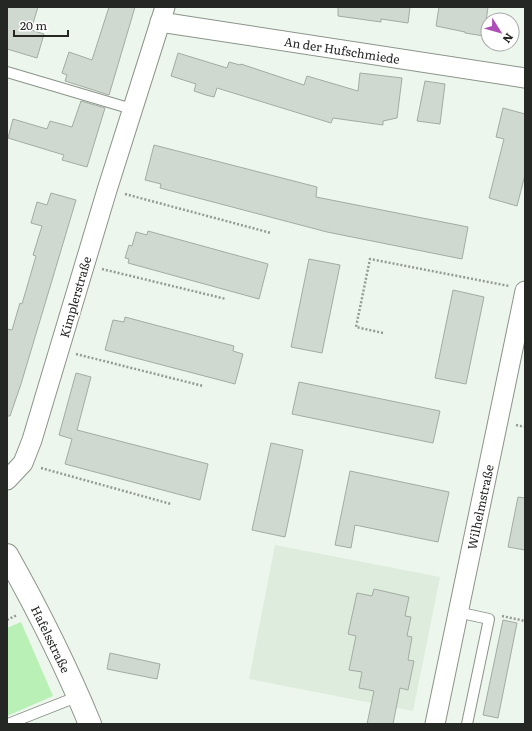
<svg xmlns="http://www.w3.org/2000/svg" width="532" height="731" viewBox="0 0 532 731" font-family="Literata,serif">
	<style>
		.built { fill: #ddecdc }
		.green { fill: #b9f0b6 }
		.building { fill: #d0d9cf; stroke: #a3aca3 }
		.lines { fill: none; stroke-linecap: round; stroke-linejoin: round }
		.lane-casing { stroke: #8b948a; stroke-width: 12 }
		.street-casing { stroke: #8b948a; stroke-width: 21 }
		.secondary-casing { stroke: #8b948a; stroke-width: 24 }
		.path { stroke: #949b94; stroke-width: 2.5; stroke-dasharray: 2 2; stroke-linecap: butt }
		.lane { stroke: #fff; stroke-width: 10 }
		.street { stroke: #fff; stroke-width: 19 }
		.secondary { stroke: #fff; stroke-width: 22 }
		.labels { text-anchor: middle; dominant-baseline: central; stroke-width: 4; stroke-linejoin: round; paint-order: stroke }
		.street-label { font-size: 12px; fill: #242724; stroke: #fff }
	</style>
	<rect width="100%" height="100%" fill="#ecf6ec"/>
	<polygon class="built" points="275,545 440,577 413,711 249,679"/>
	<polygon class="green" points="21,622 53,696 7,716 7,628"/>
	<g class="building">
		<polygon points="7,7 38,7 31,30 44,34 37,58 7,49"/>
		<polygon points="109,7 135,7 109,95 65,81 67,75 62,73 69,52 92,60"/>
		<polygon points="338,7 410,7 408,23 381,19 381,22 338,16"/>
		<polygon points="439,7 488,7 484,36 465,33 465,32 436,26"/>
		<polygon points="178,53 227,68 229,62 240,65 241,64 304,85 307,76 358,91 360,73 402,78 397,118 383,121 383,125 333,118 331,123 217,88 214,97 206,95 194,91 196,84 171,76"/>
		<polygon points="425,81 445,84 440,124 417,121"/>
		<polygon points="81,101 105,108 87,167 62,160 64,155 8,138 13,119 47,129 50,121 72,127"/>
		<polygon points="503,108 525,114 525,175 517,206 489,198 504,139 496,137"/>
		<polygon points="154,145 317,187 316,197 468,227 462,259 327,232 160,188 161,184 145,180"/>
		<polygon points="51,193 76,200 21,384 10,416 7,416 7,329 12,330 20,303 22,304 36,256 33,255 42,226 31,223 37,202 47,205"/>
		<polygon points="148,231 268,264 259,299 128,263 129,259 125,258 129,245 132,246 136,232 147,235"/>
		<polygon points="309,259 340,265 322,353 291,347"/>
		<polygon points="453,290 484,297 466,384 435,378"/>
		<polygon points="125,317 234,346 233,351 243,354 235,384 105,350 113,320 124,322"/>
		<polygon points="76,373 91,377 77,430 208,464 200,500 65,464 72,439 59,435"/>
		<polygon points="299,382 440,411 433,443 292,414"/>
		<polygon points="271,443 303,450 285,537 252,530"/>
		<polygon points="350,471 449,492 438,542 355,525 351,548 335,545"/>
		<polygon points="518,497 525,498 525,550 508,547"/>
		<polygon points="374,589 409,597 405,616 411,617 407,636 412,637 408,660 414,661 408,690 400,688 393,724 367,724 374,691 359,688 362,672 349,670 356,636 348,634 357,593 372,596"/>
		<polygon points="503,620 517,623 498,718 483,715"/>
		<polygon points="110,653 160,664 157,679 107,669"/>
	</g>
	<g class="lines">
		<g class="lane-casing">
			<g id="lane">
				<polyline points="7,72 132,109"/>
				<polyline points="457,612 489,619 467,724"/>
				<polyline points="8,724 79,696"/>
			</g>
		</g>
		<g class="street-casing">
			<g id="street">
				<polyline points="160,22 525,78"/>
				<polyline points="7,480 23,463 32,440 107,190 165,7"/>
				<polyline points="435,724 525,291"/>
			</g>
		</g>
		<g class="secondary-casing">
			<path id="secondary" d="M7,555c31,55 59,111 83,169"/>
		</g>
		<g class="path">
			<polyline points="125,194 271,233"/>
			<polyline points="102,269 226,299"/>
			<polyline points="383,333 356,327 370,259 509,286"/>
			<polyline points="76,354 203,386"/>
			<polyline points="516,425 525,427"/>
			<polyline points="41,468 171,504"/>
			<polyline points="502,616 525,621"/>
			<polyline points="7,620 17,615"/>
		</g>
		<use href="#lane" class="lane"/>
		<use href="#street" class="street"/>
		<use href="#secondary" class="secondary"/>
	</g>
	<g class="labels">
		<g class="street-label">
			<text transform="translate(342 50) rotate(9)">An der Hufschmiede</text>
			<text transform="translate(75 297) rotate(-74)">Kimplerstraße</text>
			<text transform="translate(480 507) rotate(-78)">Wilhelmstraße</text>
			<text transform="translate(51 639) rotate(64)">Hafelsstraße</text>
		</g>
	</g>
	<rect width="532" height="731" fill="none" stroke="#242724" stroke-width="16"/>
	<g transform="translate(500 32) rotate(127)"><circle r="19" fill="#ffffff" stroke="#a7a9a7"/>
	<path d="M0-3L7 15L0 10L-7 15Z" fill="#ad4eb7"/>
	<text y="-6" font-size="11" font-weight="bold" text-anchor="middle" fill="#242724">N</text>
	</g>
	<path d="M14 30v6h54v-6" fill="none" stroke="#242724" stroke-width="2"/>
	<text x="20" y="30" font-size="12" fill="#242724" stroke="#ffffff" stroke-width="3" paint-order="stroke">20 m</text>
</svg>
